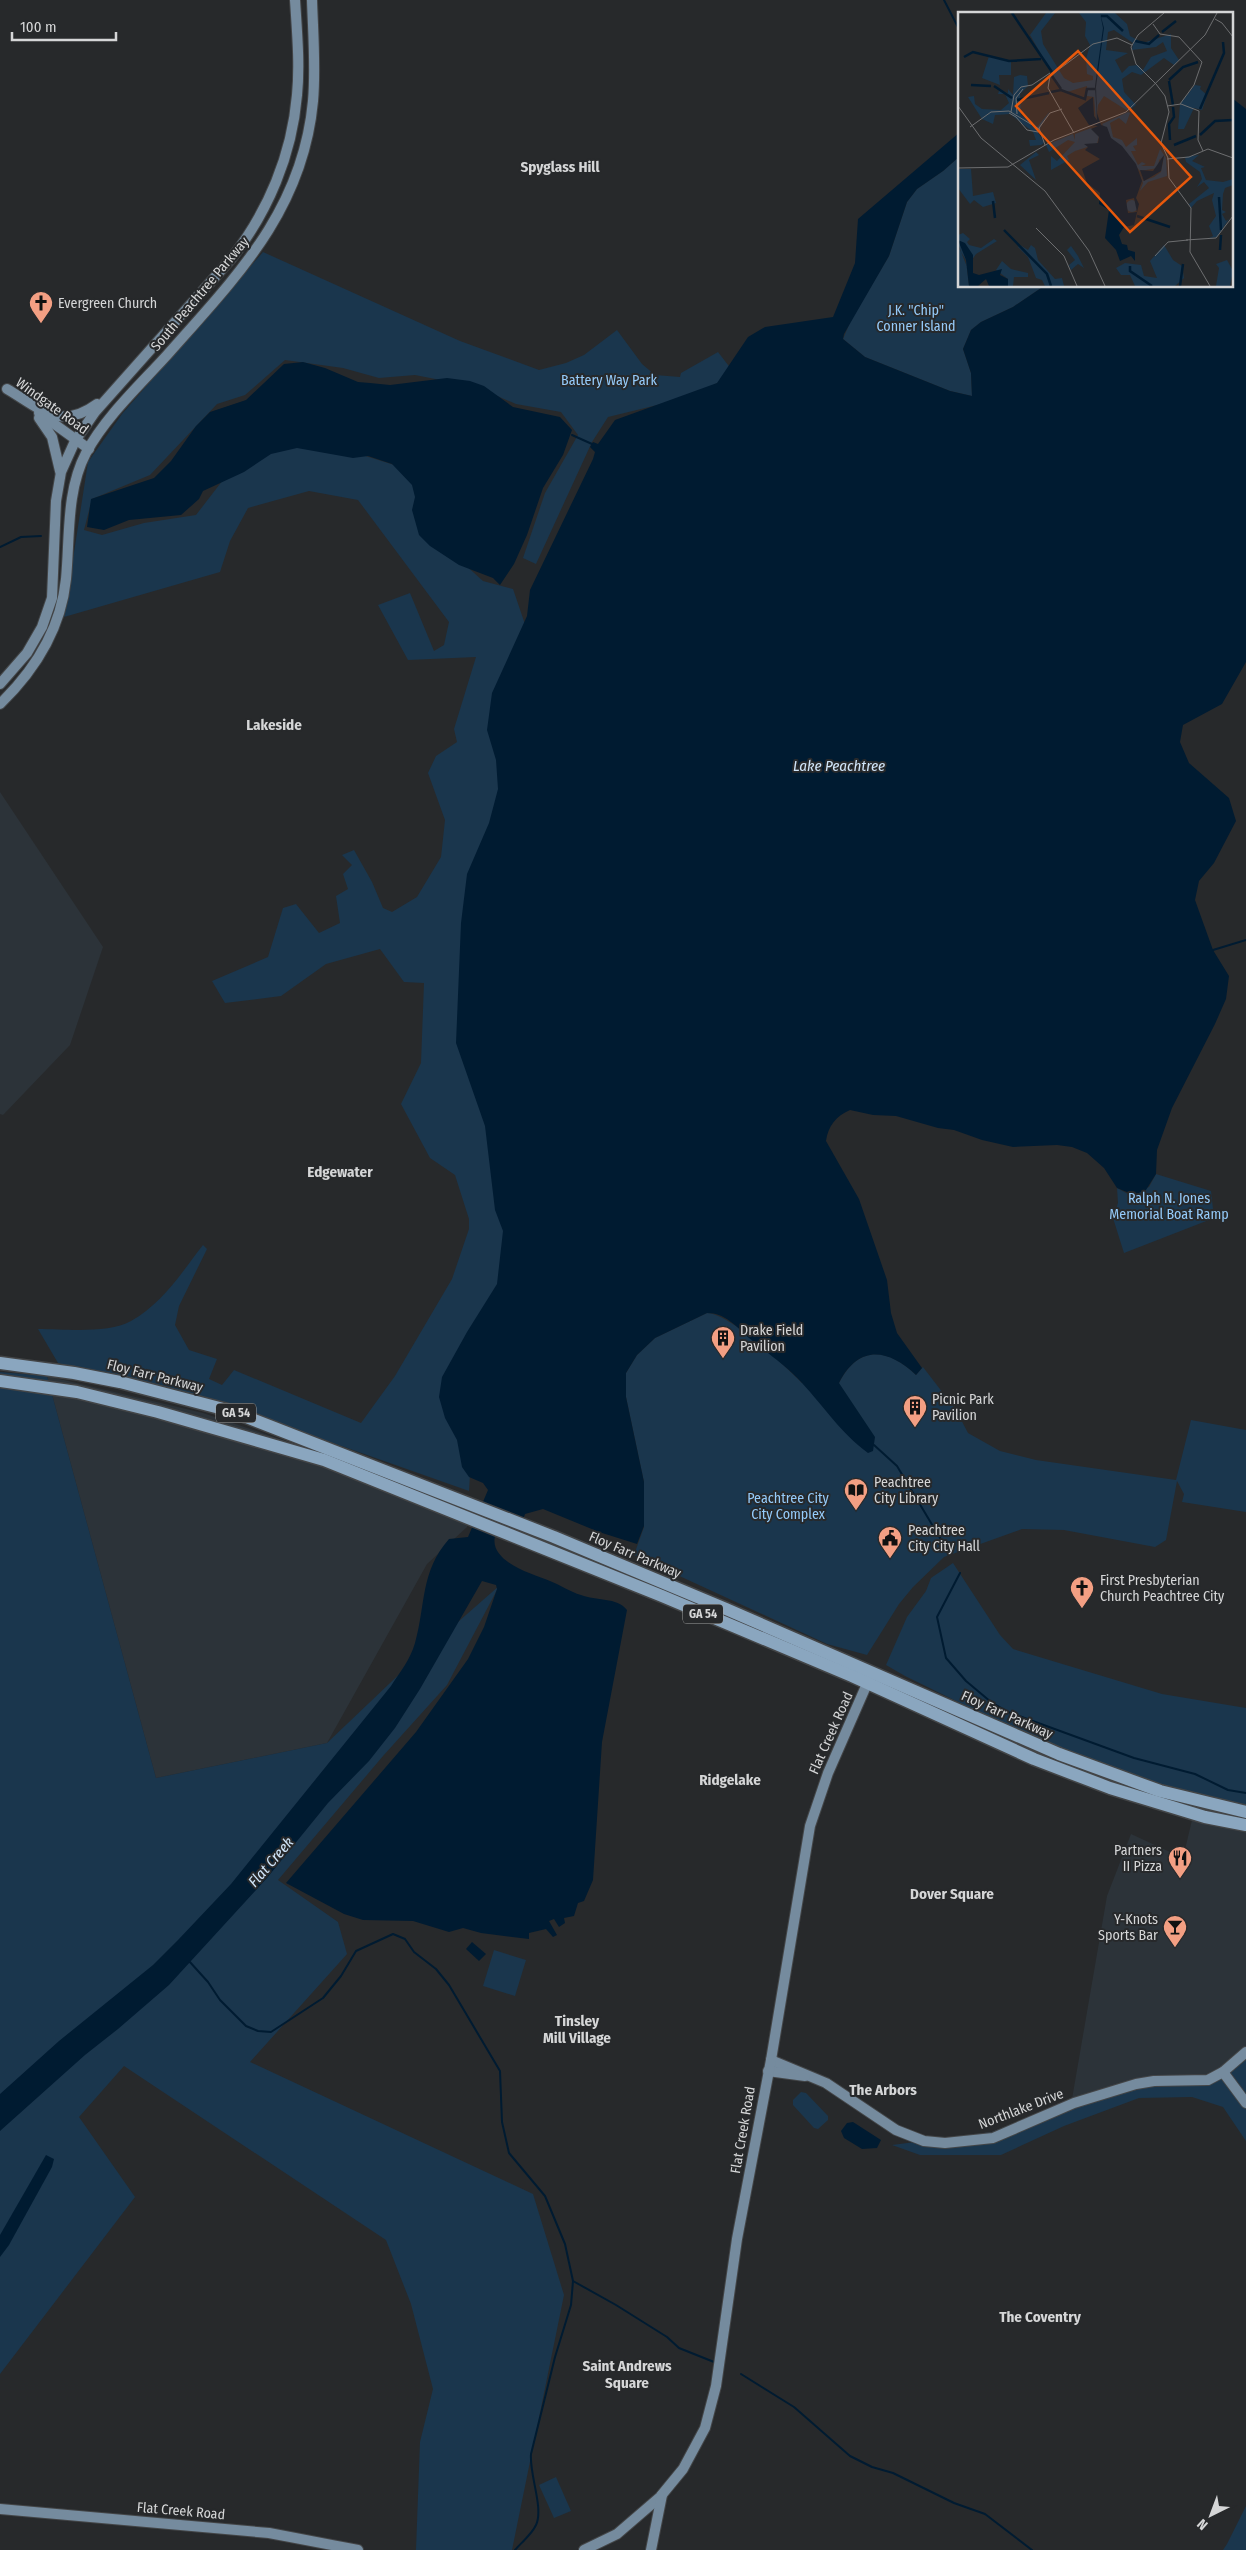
<svg xmlns="http://www.w3.org/2000/svg" width="1246" height="2550" viewBox="0 0 1246 2550" font-family="'Fira Sans Condensed',sans-serif">
	<style>
		.built { fill: #2c3339 }
		.green { fill: #1a364d }
		.water { fill: #001b31 }
		.lines { fill: none; stroke-linecap: round; stroke-linejoin: round }
		.stream { stroke: #001b31; stroke-width: 2 }
		.secondary-casing { stroke: #434547; stroke-width: 12 }
		.primary-casing { stroke: #434547; stroke-width: 15 }
		.secondary { stroke: #758b9e; stroke-width: 10 }
		.primary { stroke: #8aa6bf; stroke-width: 12 }
		.labels { text-anchor: middle; dominant-baseline: central; stroke-width: 4; stroke-linejoin: round; paint-order: stroke }
		.shield { fill: #27292b; stroke: #a1a2a3; stroke-width: 1 }
		.shield-label { font-size: 12px; font-weight: bold; fill: #d5d6d7 }
		.street-label { font-size: 14px; fill: #d5d6d7; stroke: #27292b }
		.poi-label { font-size: 14px; fill: #d5d6d7; stroke: #27292b; text-anchor: start }
		.park-label { font-size: 14px; fill: #95cbfa; stroke: #27292b }
		.neighbourhood-label { font-size: 15px; font-weight: bold; fill: #d5d6d7; stroke: #27292b }
		.water-label { font-size: 15px; font-style: italic; fill: #d0e5f9; stroke: #27292b }
		.inset-river { fill: none; stroke: #001b31; stroke-width: 2.5 }
		.inset-road { fill: none; stroke: #6d6e70; stroke-width: 1 }
		.view { fill: #e8590c; fill-opacity: 0.15; stroke: #e8590c; stroke-width: 2.5 }
		.inset-edge { fill: none; stroke: #d5d6d7; stroke-width: 2.5 }
	</style>
	<rect width="100%" height="100%" fill="#27292b"/>
	<g class="built">
		<polygon points="0,792 103,947 70,1045 3,1115 0,1114"/>
		<polygon points="47,1376 203,1413 357,1465 467,1511 467,1527 427,1564 327,1743 156,1778"/>
		<polygon points="1192,1820 1246,1830 1246,2051 1223,2072 1072,2099 1107,1896 1131,1834 1183,1858"/>
	</g>
	<g class="green">
		<polygon points="960,156 960,286 1044,286 1013,307 981,322 971,330 963,349 971,373 972,396 950,391 865,357 843,339 851,320 889,256 907,202 917,189 943,171"/>
		<path d="M263,252l197,89 79,29 27,-7 18,-8 33,-25 25,34 13,11 25,2 1,-4 37,-21 17,22 -45,23 -82,20 -16,25 -56,122 -13,-6 22,-65 33,-58 -17,-23 -45,-8 -40,-17 -61,-12 -36,3 -36,-10 -58,-8 -40,35 -28,9 -67,71 -58,24 -8,31 18,5 42,-12 52,-8 37,-48 56,-35 118,37 26,67 50,45 30,8 15,44 -15,609 -43,233 -1,16 -170,-60 -241,-68 -20,-34c27,0 70,5 93,-8 31,-17 51,-49 72,-76l4,4 -28,57 -4,19 14,25 28,9 -8,20 13,6 12,-15 127,53 34,-47 57,-97 17,-50v-10l-14,-44 -25,-17 -29,-54 20,-41 3,-80 -20,-1 -24,-33 -54,15 -45,32 -56,7 -13,-22 56,-24 15,-49 13,-4 23,29 21,-10 -4,-27 12,-7 -5,-15 9,-9 -10,-10 12,-5 18,32 11,26 9,4 25,-15 24,-40 4,-37 -17,-47 8,-17 21,-14 -3,-13 22,-72 -68,3 -30,-55 32,-12 24,58 10,-6 5,-23 -91,-122 -49,-9 -61,17 -18,33 -10,31 -156,45 24,-155 34,-48z"/>
		<polygon points="1156,1174 1211,1191 1214,1218 1124,1253 1113,1218 1118,1203 1117,1188 1128,1194 1149,1187"/>
		<path d="M707,1313c22,0 78,53 95,70h37c20,-39 49,-35 77,-8l7,-8 33,43 12,23 32,18 36,9 140,20 15,-60 55,10v82l-64,-10 2,-8 -7,-13 -11,59 -11,7 -91,-17 -42,-1 -78,28 -31,30 -14,17 -32,51 -40,-11 -193,-89 10,-28v-45l-18,-85v-24l11,-18 18,-17z"/>
		<polygon points="0,1372 47,1376 156,1778 327,1743 410,1664 499,1586 447,1685 383,1756 278,1880 338,1922 347,1954 250,2062 533,2194 564,2295 512,2550 416,2550 420,2442 433,2389 411,2304 386,2240 124,2066 79,2117 135,2197 0,2374"/>
		<polygon points="953,1563 1000,1635 1013,1649 1162,1694 1246,1708 1246,1810 1128,1781 999,1722 905,1676 886,1665 907,1617 926,1591 931,1578"/>
		<polygon points="494,1950 526,1960 515,1996 483,1986"/>
		<polygon points="1246,2051 1246,2141 1223,2107 1192,2097 1139,2098 1064,2126 1001,2155 920,2155 892,2145 992,2132 1072,2099 1131,2080 1202,2081"/>
		<polygon points="801,2092 806,2093 828,2116 828,2120 818,2129 814,2128 793,2105 793,2100"/>
		<polygon points="556,2477 571,2511 554,2518 539,2485"/>
		<polygon points="1246,2506 1246,2550 1223,2550 1227,2544"/>
	</g>
	<g class="water">
		<path d="M1232,98l14,11v553l-24,42 -39,21 -3,17 9,21 40,35 7,23 -22,42 -15,18 -4,19 18,50 16,26 -3,23 -11,25 -43,84 -15,42 -1,24 -10,16 -12,5 -17,-7 -13,-20 -17,-15 -15,-6 -15,-2 -44,2 -31,-7 -28,-10 -16,-2 -42,-12 -23,-1 -23,-5c-14,6 -22,16 -24,31l33,58 28,81 4,33 6,20 25,35 -6,7c-28,-26 -57,-31 -77,8l36,54 -2,14 -5,2c-28,-21 -43,-45 -66,-70 -15,-17 -35,-30 -53,-45 -12,-11 -24,-25 -42,-25l-52,25 -18,17 -11,18v24l18,85v44l-7,18 -38,-12 -56,-23 -18,5 -2,6 -13,4 -15,12c-6,26 37,38 55,45 11,4 20,11 31,14 15,6 36,2 46,15l-25,132 -9,138 -9,21 -6,2 -4,13 -10,2 1,5 -6,4 -5,-8 -5,2 8,14 -4,2 -7,-8 -17,4v6l-48,-6 -18,-5 -14,4 -36,-11 -50,-1 -19,-6 -58,-31 130,-151 52,-73 16,-32 13,-38 -1,-4 -14,-4 -62,108 -25,39 -26,33 -41,42 -61,75 -98,107 -51,44 -33,26 -85,76v-37l59,-53 94,-76 25,-25 53,-56 160,-198c9,-14 19,-26 24,-43 11,-39 5,-71 34,-104l19,-2 20,-47 -5,-7 -14,-6 -7,-10 -5,-27 -12,-22 -6,-21 3,-20 25,-45 30,-48 6,-53 -8,-21 -10,-84 -29,-83 5,-120 6,-49 22,-51 9,-34 -2,-29 -9,-30 5,-37 35,-77 3,-26 63,-131 2,-7 -5,-5 3,-5 5,2 17,-24 102,-37 31,-46 17,-10 68,-10 22,-54 3,-44 102,-87v24l-17,15 -26,18 -10,13 -18,54 -45,78 -1,5 22,18 85,34 22,5 -1,-23 -8,-24 8,-19 10,-8 32,-15 31,-21h188z"/>
		<polygon points="303,362 325,368 358,382 370,383 390,385 447,378 470,381 484,386 513,407 560,417 572,430 563,455 543,488 527,535 514,564 500,585 493,578 459,565 430,546 419,535 412,510 415,497 412,485 392,464 368,456 353,458 297,448 271,454 244,472 203,491 199,499 181,515 129,520 104,530 87,527 91,499 154,478 171,461 196,426 210,412 246,400 284,364"/>
		<polygon points="472,1942 486,1954 479,1961 466,1949"/>
		<polygon points="853,2122 881,2140 877,2148 862,2149 844,2138 841,2131 847,2123"/>
		<polygon points="46,2155 54,2159 52,2167 9,2245 0,2257 0,2235"/>
	</g>
	<g class="lines">
		<g class="stream">
			<polyline points="944,0 960,31"/>
			<polyline points="572,435 592,444"/>
			<polyline points="0,547 21,537 41,536"/>
			<polyline points="1213,950 1246,940"/>
			<polyline points="874,1445 897,1466 949,1553"/>
			<polyline points="960,1573 937,1617 946,1658 966,1681 991,1702 1008,1712 1134,1758 1195,1774 1228,1790 1246,1793"/>
			<path d="M189,1961l19,21 12,18 26,26 12,5 13,1 52,-34 18,-22 15,-25 37,-17 12,5 9,13 22,17 13,16 51,86 2,51 7,31 36,43 20,48 8,37 -2,24 -16,52 -24,97c-2,20 13,54 5,71 -4,9 -15,18 -21,25"/>
			<polyline points="573,2281 616,2305 667,2337 679,2348 714,2362"/>
			<polyline points="741,2374 794,2407 850,2456 872,2467 893,2473 954,2503 985,2514 1032,2550"/>
		</g>
		<g class="secondary-casing">
			<g id="secondary">
				<path d="M7,389c34,20 53,42 90,15"/>
				<polyline points="39,413 89,449"/>
				<polyline points="39,418 52,437 60,471"/>
				<path d="M0,684l27,-31 15,-26 10,-29 4,-97 5,-29 14,-31 20,-29 136,-153c37,-47 61,-104 66,-164 3,-31 0,-63 -2,-95"/>
				<path d="M0,704c35,-34 61,-76 66,-125 4,-42 0,-88 20,-126 20,-37 54,-68 82,-99 69,-78 135,-144 145,-253 3,-34 0,-68 -1,-101"/>
				<polyline points="771,2060 826,2083 896,2130 924,2141 945,2143 993,2138 1074,2103 1136,2084 1154,2081 1208,2080 1223,2072 1246,2052"/>
				<polyline points="768,2071 805,2076"/>
				<polyline points="1223,2072 1246,2103"/>
				<polyline points="0,2509 269,2533 358,2550"/>
				<polyline points="584,2550 617,2534 660,2497 683,2469 705,2428 716,2386 737,2239 771,2060 810,1826 828,1773 870,1677"/>
				<polyline points="651,2550 662,2495"/>
			</g>
		</g>
		<g class="primary-casing">
			<g id="primary">
				<polyline points="0,1363 74,1373 120,1382 231,1411 554,1537 726,1609 1059,1754 1160,1791 1246,1812"/>
				<polyline points="0,1381 77,1392 158,1412 324,1460 662,1596 852,1676 1034,1759 1110,1788 1205,1817 1246,1825"/>
			</g>
		</g>
		<use href="#secondary" class="secondary"/>
		<use href="#primary" class="primary"/>
	</g>
	<defs>
		<g id="church-pin" transform="scale(1.25)"><path d="M0 17L-7.5 6A9.5 9.5 0 1 1 7.5 6Z" fill="#f39f83" stroke="#27292b"/><path d="M-1.2-6h2.4v3.5h3.3v2.4h-3.3V6h-2.4V-.1h-3.3v-2.4h3.3Z" fill="#111"/></g>
		<g id="building-pin" transform="scale(1.25)"><path d="M0 17L-7.5 6A9.5 9.5 0 1 1 7.5 6Z" fill="#f39f83" stroke="#27292b"/><path d="M-4-6H4V6H1V3H-1V6H-4ZM-2.5-4.3h1.7v1.8h-1.7ZM.8-4.3h1.7v1.8H.8ZM-2.5-1h1.7V.8h-1.7ZM.8-1h1.7V.8H.8Z" fill="#111"/></g>
		<g id="library-pin" transform="scale(1.25)"><path d="M0 17L-7.5 6A9.5 9.5 0 1 1 7.5 6Z" fill="#f39f83" stroke="#27292b"/><path d="M-6-4Q-3-5.5-.7-3.5V5Q-3 3-6 4ZM6-4Q3-5.5 .7-3.5V5Q3 3 6 4Z" fill="#111"/></g>
		<g id="civic-pin" transform="scale(1.25)"><path d="M0 17L-7.5 6A9.5 9.5 0 1 1 7.5 6Z" fill="#f39f83" stroke="#27292b"/><path d="M-.6-6.5H3V-4.5H.6V-3L4-1V1h2V6H-6V1h2V-1L-.6-3ZM-1.2 2.5V6h2.4V2.5Z" fill="#111"/></g>
		<g id="restaurant-pin" transform="scale(1.25)"><path d="M0 17L-7.5 6A9.5 9.5 0 1 1 7.5 6Z" fill="#f39f83" stroke="#27292b"/><path d="M-5-6h1v4h1v-4h1v4h1v-4h1v5L-1.5 .5V6h-2V.5L-5-1ZM5-6V6H3V1.5H1.5Q1.5-4 5-6Z" fill="#111"/></g>
		<g id="bar-pin" transform="scale(1.25)"><path d="M0 17L-7.5 6A9.5 9.5 0 1 1 7.5 6Z" fill="#f39f83" stroke="#27292b"/><path d="M-6-5H6L.8 .8V4.5H3.5V6h-7V4.5H-.8V.8Z" fill="#111"/></g>
	</defs>
	<g fill-rule="evenodd">
		<use href="#church-pin" x="41" y="303"/>
		<use href="#building-pin" x="723" y="1338"/>
		<use href="#building-pin" x="915" y="1407"/>
		<use href="#library-pin" x="856" y="1490"/>
		<use href="#civic-pin" x="890" y="1538"/>
		<use href="#church-pin" x="1082" y="1588"/>
		<use href="#restaurant-pin" x="1180" y="1858"/>
		<use href="#bar-pin" x="1175" y="1927"/>
	</g>
	<g class="labels">
		<g class="shield">
			<rect x="216" y="1403.5" width="40" height="19" rx="4"/>
			<rect x="683" y="1604.5" width="40" height="19" rx="4"/>
		</g>
		<g class="shield-label">
			<text x="236" y="1413">GA 54</text>
			<text x="703" y="1614">GA 54</text>
		</g>
		<g class="street-label">
			<text transform="translate(200 294) rotate(-50)">South Peachtree Parkway</text>
			<text transform="translate(52 406) rotate(36)">Windgate Road</text>
			<text transform="translate(155 1376) rotate(14)">Floy Farr Parkway</text>
			<text transform="translate(635 1555) rotate(23)">Floy Farr Parkway</text>
			<text transform="translate(1007 1715) rotate(24)">Floy Farr Parkway</text>
			<text transform="translate(831 1733) rotate(-66)">Flat Creek Road</text>
			<text transform="translate(1021 2109) rotate(-21)">Northlake Drive</text>
			<text transform="translate(743 2130) rotate(-80)">Flat Creek Road</text>
			<text transform="translate(181 2511) rotate(5)">Flat Creek Road</text>
		</g>
		<g class="poi-label">
			<text x="58" y="303">Evergreen Church</text>
			<text x="740" y="1330">Drake Field<tspan x="740" dy="16">Pavilion</tspan></text>
			<text x="932" y="1399">Picnic Park<tspan x="932" dy="16">Pavilion</tspan></text>
			<text x="874" y="1482">Peachtree<tspan x="874" dy="16">City Library</tspan></text>
			<text x="908" y="1530">Peachtree<tspan x="908" dy="16">City City Hall</tspan></text>
			<text x="1100" y="1580">First Presbyterian<tspan x="1100" dy="16">Church Peachtree City</tspan></text>
			<text x="1162" y="1850" text-anchor="end">Partners<tspan x="1162" dy="16">II Pizza</tspan></text>
			<text x="1158" y="1919" text-anchor="end">Y-Knots<tspan x="1158" dy="16">Sports Bar</tspan></text>
		</g>
		<g class="park-label">
			<text x="916" y="310">J.K. "Chip"<tspan x="916" dy="16">Conner Island</tspan></text>
			<text x="609" y="380">Battery Way Park</text>
			<text x="1169" y="1198">Ralph N. Jones<tspan x="1169" dy="16">Memorial Boat Ramp</tspan></text>
			<text x="788" y="1498">Peachtree City<tspan x="788" dy="16">City Complex</tspan></text>
		</g>
		<g class="neighbourhood-label">
			<text x="560" y="167">Spyglass Hill</text>
			<text x="274" y="725">Lakeside</text>
			<text x="340" y="1172">Edgewater</text>
			<text x="730" y="1780">Ridgelake</text>
			<text x="952" y="1894">Dover Square</text>
			<text x="577" y="2021">Tinsley<tspan x="577" dy="17">Mill Village</tspan></text>
			<text x="883" y="2090">The Arbors</text>
			<text x="1040" y="2317">The Coventry</text>
			<text x="627" y="2366">Saint Andrews<tspan x="627" dy="17">Square</tspan></text>
		</g>
		<g class="water-label">
			<text x="839" y="766">Lake Peachtree</text>
			<text transform="translate(271 1862) rotate(-49)">Flat Creek</text>
		</g>
	</g>
	<g transform="translate(958 12)">
		<rect width="275" height="275" fill="#27292b"/>
		<path d="M88,1h9l-14,18 2,13 21,34 9,5 20,-3v-4l-6,-2 -1,-15 4,-14 -5,-9 1,-14 -7,-9h36l12,11 3,12 13,7 28,-9v14l8,12 -5,5 -10,-7 -23,17 -9,-3 -10,7 2,13 12,13 -8,6 -24,-15 -6,9 -2,16 -2,-24 -7,-1v-10l-20,6 -6,-3 -31,-54zM156,18l19,13 -1,7 24,-3 7,-5 4,9 -16,6 -8,13 -5,-5 -9,1 -7,7 -7,-13 13,-7 -22,-3 2,-18zM31,44l22,5v14h-12l1,10 -18,-7zM62,63l7,1 1,10 -8,8 1,21 16,12 13,-16 -12,21 6,11 -3,2 -11,1 -1,-6h7l-3,-8 -23,-18 -15,1 -2,9 -11,-5 -14,-22 6,-1 1,8 7,5 19,1 8,-7 -4,-9h-7l1,-3 9,2v-4l5,6 1,-18zM237,73l6,1 -1,3 7,6 -5,15 -8,-2 -10,21h-6l2,-25zM170,100l2,1 -4,11 -7,-6 -9,5 3,14 9,3 4,7 11,-9v7l-4,1 3,5h-5l7,14 4,-3 4,2 -5,2h13l6,-17 6,9 1,18 -19,6 -8,9 3,-8 -3,-10 3,8 11,-4 7,-5 3,-16 -5,4 -1,8 -18,3 -29,-33 -9,-14zM133,116l8,8 -2,8 -22,7 -8,5 2,4 -18,10v-14l6,5 18,-19 -7,-2 -19,12 -3,-7 27,-11 2,6v-6zM78,140l3,3 -10,5 7,20 -16,-15zM241,143l-7,6 13,6 -4,1 5,12 17,2 10,-3v6l-8,3 -2,6 -1,16 4,2 -4,2 4,7 3,-2 -12,18 -8,1 4,-2 -4,-10 7,-10 -4,-16 2,-7 -17,8 -6,7 -2,-4 20,-16 -5,-6 -7,5 5,-8 -2,-7 -14,-10 -1,-5zM0,157h13l2,27 20,-4 3,11 -13,4 -9,-7 -4,4 -12,-16zM168 194a6 6 0 1 1 12 0a6 6 0 1 1-12 0ZM5,221l7,6 -3,3 2,3 12,3 13,-9 3,2 -21,13 -9,13 -9,-23v-9zM62,233l8,5 3,-5 4,3 3,12 17,19 7,-1 2,8h-19l-3,-6 -6,-2 -8,-21 -10,-10zM206,233l9,15 9,6 2,12 -9,8h-40l-5,-11h-9l-5,-7 9,-5 16,2 3,11 13,2 -7,-17zM113,234l7,10 6,12 -6,-4 -7,6 -2,-5 6,-5 -8,-10zM0,235l8,13 3,26h-11zM269,248l6,11 -3,15h-14l3,-18 -3,-4zM44,249l9,8 17,4v4h-14l-1,9h-5v-7l-12,-9z" fill="#1a364d" fill-rule="evenodd"/>
		<path d="M142,1l4,15 -8,59 1,26 4,12 6,2 4,11 11,8 14,18 6,17 -6,17 3,6 -5,21 -10,2 -5,8 3,9 5,1 1,5 7,2v9l-4,-5 -11,5 -4,-11 -11,-12 4,-28 -10,-6 1,-11 -13,-10 -5,-14 18,-10 -15,-9 3,-3 -4,-3 14,-1 1,-6 -8,-8 7,-3 -9,-1 -11,-17 15,-11 1,19 3,4 -2,-34 8,-58zM176,186l3,14 -9,1 -2,-13zM206,143l-3,16 -17,10 -4,-11 13,1zM0,228l7,3 8,12v18l6,2 23,-6 -2,6 8,4v7h-19l-3,-7 -8,7h-9l-3,-26z" fill="#001b31" fill-rule="evenodd"/>
		<path class="inset-river" d="M54,1l40,59M143,4h6l16,15M204,20l14,-11M177,29l14,3 10,-9M6,45l9,-5 36,9 32,-2M94,64l9,13M211,68l14,-13 15,-5M211,69l4,24M13,73l20,1M36,74l18,12M93,80l10,-2 24,9 2,-10h8M59,88l32,-7M242,97l24,-56 -1,-11M242,123l15,-14 18,-1M212,128l-1,-16 5,-7 -1,-10M216,133l22,-9M261,185l1,16M35,189l2,17M262,201l1,17M179,204l33,11M46,218l43,44 4,12M262,238l1,-15M172,254v5l22,15M222,274l3,-22"/>
		<path class="inset-road" d="M257,7l7,4 11,14M195,12l7,10 19,3 23,25 -8,23 -14,19M198,72l-20,-20 -5,-17 7,-12 26,-22M198,72l9,12 4,16 -8,31 7,15 1,20 22,30 -1,44 20,34M0,94l23,32 64,53 44,60 16,35M209,94l14,-2 18,7 -1,29 5,11M53,100l3,-17 7,-8 11,-2 18,-12M51,101l7,4 11,13 11,2M59,102l-1,-16 7,-9M12,115l21,-15 18,-1 30,18M116,121l-26,-45 2,-12 43,-32 24,-6 15,7M87,133l-6,-17 11,-15 12,-4M209,147l22,-2 19,-8 25,9M0,156l50,-1 46,-27 72,-28 79,-77 12,-22M78,216l28,28 13,30M228,228l30,-2 17,-22M197,244l13,-14 20,-2"/>
		<path class="view" d="M120,39l113,126 -61,55 -114,-126z"/>
		<rect width="275" height="275" class="inset-edge"/>
	</g>
	<g transform="translate(1211 2515) rotate(222)" stroke="#27292b" stroke-width="4" paint-order="stroke">
	<path d="M0-4L9 19L0 12L-9 19Z" fill="#d5d6d7"/>
	<text y="-8" font-size="14" font-weight="bold" text-anchor="middle" fill="#d5d6d7">N</text>
	</g>
	<path d="M12 32v8h104v-8" fill="none" stroke="#d5d6d7" stroke-width="2.5"/>
	<text x="20" y="32" font-size="15" fill="#d5d6d7" stroke="#27292b" stroke-width="4" paint-order="stroke">100 m</text>
</svg>
